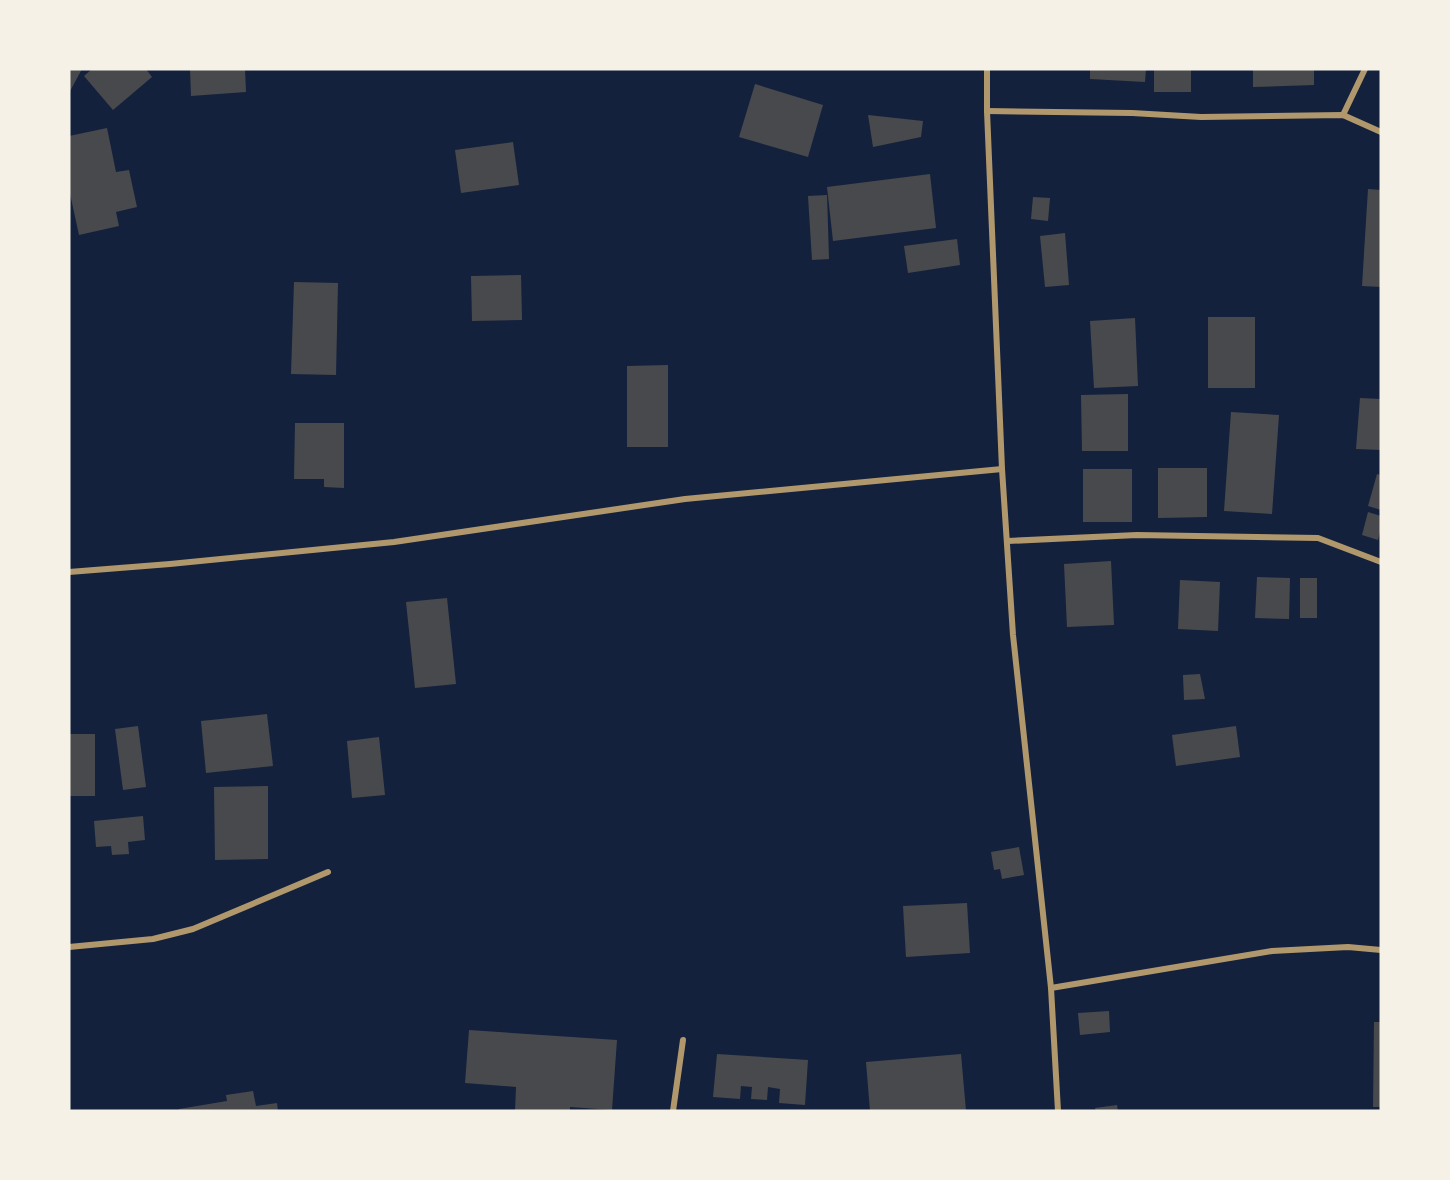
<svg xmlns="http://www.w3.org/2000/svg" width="1450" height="1180" viewBox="0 0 1450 1180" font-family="'Fira Sans Condensed',sans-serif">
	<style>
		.building { fill: #48494c }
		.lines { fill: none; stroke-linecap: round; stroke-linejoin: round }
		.minor { stroke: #b1986c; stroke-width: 6 }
	</style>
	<rect width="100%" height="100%" fill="#14213d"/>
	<g class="building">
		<polygon points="69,69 82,69 69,93"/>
		<polygon points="92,69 146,69 152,77 113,110 84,76"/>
		<polygon points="190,69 245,69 246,92 191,96"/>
		<polygon points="1090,69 1146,69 1145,82 1090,79"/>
		<rect x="1154" y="69" width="37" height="23"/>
		<polygon points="1253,69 1314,69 1314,85 1253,87"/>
		<polygon points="755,84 823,105 808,157 739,137"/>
		<polygon points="868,115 923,121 921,137 873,147"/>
		<polygon points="107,128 116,172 129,170 137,207 116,212 119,226 79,235 69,189 69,136"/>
		<polygon points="513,142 519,185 461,193 455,150"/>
		<polygon points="930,174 936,228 833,241 827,187"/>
		<polygon points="1368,189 1381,190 1381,287 1362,286"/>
		<polygon points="827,195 829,259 812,260 808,196"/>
		<polygon points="1033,197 1050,198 1048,221 1031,219"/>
		<polygon points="1065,233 1069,285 1045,287 1040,236"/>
		<polygon points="957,239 960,265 908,273 904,246"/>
		<polygon points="521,275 522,320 472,321 471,276"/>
		<polygon points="294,282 338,283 336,375 291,374"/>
		<rect x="1208" y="317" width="47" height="71"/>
		<polygon points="1135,318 1138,386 1094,388 1090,321"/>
		<polygon points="668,365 668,447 627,447 627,366"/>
		<polygon points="1128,394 1128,451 1082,451 1081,395"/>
		<polygon points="1360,398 1381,399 1381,450 1356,449"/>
		<polygon points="1231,412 1279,415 1272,514 1224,511"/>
		<polygon points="295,423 344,423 344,488 324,487 324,479 294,479"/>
		<polygon points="1158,468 1207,468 1207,517 1158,518"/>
		<rect x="1083" y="469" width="49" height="53"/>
		<polygon points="1377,474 1381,475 1381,510 1368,506"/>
		<polygon points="1368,512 1381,516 1381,528 1378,540 1362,535"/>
		<polygon points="1111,561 1114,625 1067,627 1064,564"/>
		<polygon points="1257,577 1290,578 1289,619 1255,618"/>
		<rect x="1300" y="578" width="17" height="40"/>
		<polygon points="1180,580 1220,582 1218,631 1178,629"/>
		<polygon points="447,598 456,684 415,688 406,602"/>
		<polygon points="1200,674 1205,699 1184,700 1183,675"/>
		<polygon points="267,714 273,766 206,773 201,721"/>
		<polygon points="138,726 146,787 123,790 115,729"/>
		<polygon points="1236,726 1240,757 1176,766 1172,735"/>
		<rect x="69" y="734" width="26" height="62"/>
		<polygon points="379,737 385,795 352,798 347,741"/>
		<polygon points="268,786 268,859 215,860 214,787"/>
		<polygon points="143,816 145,840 128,842 129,854 112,855 111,846 96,847 94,821"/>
		<polygon points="1019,847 1024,875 1002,879 1000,869 994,870 991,852"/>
		<polygon points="967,903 970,953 906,957 903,906"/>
		<polygon points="1109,1011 1110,1032 1080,1035 1078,1013"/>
		<polygon points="1374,1022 1381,1022 1381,1107 1373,1107"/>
		<polygon points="469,1030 617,1040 612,1110 570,1107 570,1111 515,1111 516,1087 465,1083"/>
		<polygon points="717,1054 808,1060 805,1105 779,1103 780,1089 768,1087 767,1100 751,1099 752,1087 741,1086 740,1099 713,1097"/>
		<polygon points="961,1054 966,1111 870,1111 866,1062"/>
		<polygon points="253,1091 256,1106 277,1103 278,1111 179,1111 179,1109 227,1101 226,1095"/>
		<polygon points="1117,1105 1118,1111 1096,1111 1095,1108"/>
	</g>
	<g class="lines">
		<g class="minor">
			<polyline points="987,69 987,111 1002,469 1013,635 1051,988 1058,1111"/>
			<polyline points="987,111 1132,113 1201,117 1343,115 1381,132"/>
			<polyline points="1343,115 1365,69"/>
			<polyline points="1008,541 1137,535 1318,538 1381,562"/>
			<polyline points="69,572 170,564 394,542 685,499 1002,469"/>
			<polyline points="69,947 153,939 193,929 328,872"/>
			<polyline points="1051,988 1272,951 1348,947 1381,950"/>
			<polyline points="673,1111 683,1040"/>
		</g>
	</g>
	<rect width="1450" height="1180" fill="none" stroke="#f6f1e7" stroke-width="141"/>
</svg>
